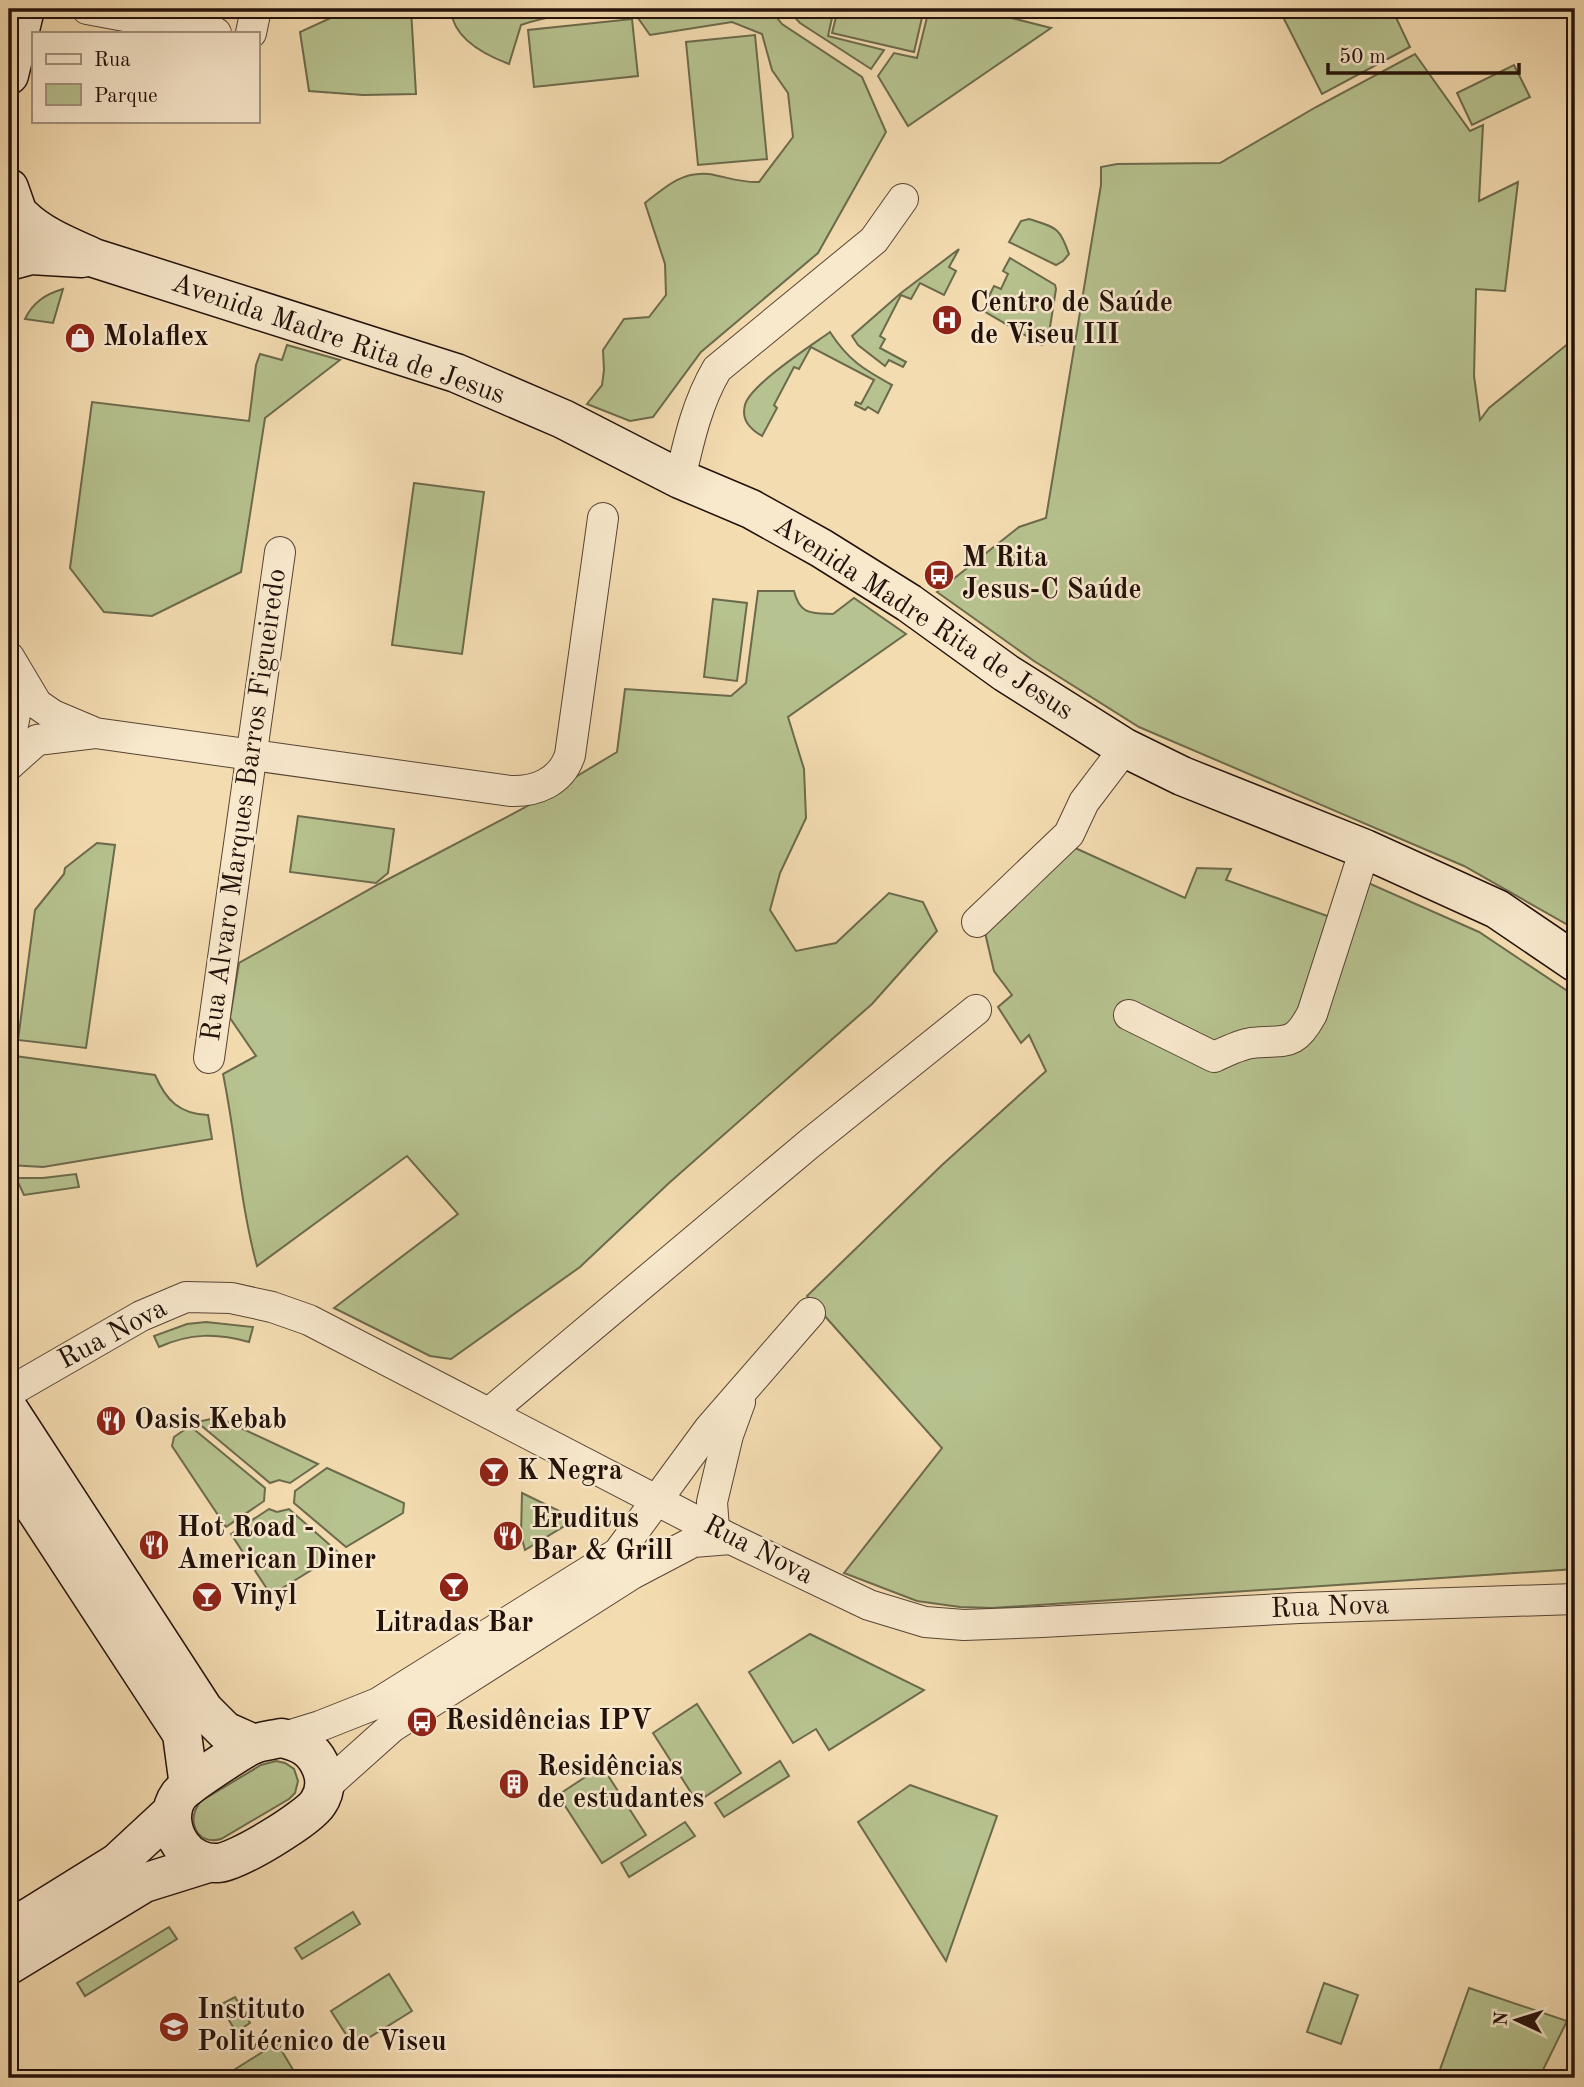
<svg xmlns="http://www.w3.org/2000/svg" width="1584" height="2087" viewBox="0 0 1584 2087" font-family="'Old Standard TT',serif">
	<style>
		.green { fill: #b6c28f; stroke: #6c6a4c; stroke-width: 2 }
		.lines { fill: none; stroke-linecap: round; stroke-linejoin: round }
		.street-casing { stroke: #574434; stroke-width: 32 }
		.secondary-casing { stroke: #23110a; stroke-width: 41 }
		.street { stroke: #f8e8cc; stroke-width: 30 }
		.secondary { stroke: #f8e8cc; stroke-width: 38 }
		.labels { text-anchor: middle; dominant-baseline: central; stroke-width: 5; stroke-linejoin: round; paint-order: stroke }
		.poi-label { font-size: 28px; font-weight: bold; fill: #23110a; stroke: #f8e8cc; text-anchor: start }
		.street-label { font-size: 28px; fill: #23110a; stroke: #f8e8cc }
	</style>
	<rect width="100%" height="100%" fill="#f4dcb1"/>
	<filter id="stains"><feTurbulence type="fractalNoise" baseFrequency=".00286" numOctaves="4"/><feColorMatrix values="0 0 0 0 .2 0 0 0 0 .09 0 0 0 0 .02 0 0 0 .5 -.17"/></filter>
	<radialGradient id="worn" r=".72"><stop offset=".6" stop-color="#630" stop-opacity="0"/><stop offset="1" stop-color="#630" stop-opacity=".3"/></radialGradient>
	<g class="green">
		<polygon points="350,9 411,9 416,94 363,95 309,91 300,32"/>
		<path d="M422,9h348l12,15 80,53 24,55 -68,121 -117,99 -48,65 -23,4 -43,-17 15,-19 2,-15 -1,-20 21,-31 25,-2 17,-22 -1,-31 -20,-61c20,-16 37,-32 64,-29 18,3 32,9 50,8l34,-45 -5,-44 -16,-23 -10,-36 -30,-12 -82,13 -17,-24c-37,-1 -76,2 -112,14l-12,39c-24,-9 -55,-25 -58,-53z"/>
		<polygon points="787,9 834,9 828,36 884,50 871,69 800,23"/>
		<polygon points="838,9 924,9 914,52 832,33"/>
		<polygon points="929,9 976,9 1051,28 908,126 878,76 894,53 917,58"/>
		<polygon points="1279,9 1392,9 1410,47 1322,94"/>
		<polygon points="632,19 638,76 534,87 528,30"/>
		<polygon points="755,35 767,159 698,165 686,42"/>
		<polygon points="1415,54 1470,131 1483,125 1479,201 1518,182 1505,291 1476,289 1474,376 1480,420 1489,408 1575,338 1575,929 1464,866 1139,727 1034,661 937,592 1019,527 1046,518 1101,185 1101,167 1117,164 1220,163 1316,107"/>
		<polygon points="1514,65 1530,97 1472,125 1457,93"/>
		<path d="M1029,219c27,9 30,7 40,35l-6,7 -7,4 -47,-23 12,-21z"/>
		<polygon points="959,249 949,267 956,271 944,295 920,283 911,299 901,295 880,336 885,339 880,348 906,362 903,367 889,360 885,366 858,345 852,336 901,293"/>
		<polygon points="1010,258 1055,285 1056,289 1048,340 1042,345 982,310 994,286 1001,289 1008,274 1003,271"/>
		<path d="M63,289l-10,34 -28,-4c8,-17 21,-25 38,-30z"/>
		<path d="M830,332c18,28 33,37 62,53l-14,28 -10,-6 -3,3 -10,-5 1,-3 5,2 13,-24 -63,-33 -12,22 -5,-2 -20,38 3,3 -15,28c-12,-7 -21,-16 -17,-31 5,-20 67,-60 85,-73z"/>
		<polygon points="287,345 340,360 265,418 241,572 152,616 104,612 70,568 92,402 249,421 256,365 260,354 282,360"/>
		<polygon points="414,483 484,492 462,654 392,645"/>
		<path d="M758,591h36c6,24 17,22 39,23l21,-16 52,36 -118,83 16,52 2,49 -26,55 -10,37 26,41 40,-8 53,-50 34,9 14,29 -65,73 -203,179 -89,84 -129,92 -21,-3 -96,-48 124,-94 -51,-58 -150,110c-17,-63 -21,-129 -34,-192l33,-18 -26,-38 9,-55 140,-79 145,-76 93,-56 8,-63 106,7 15,-13z"/>
		<polygon points="713,599 747,603 737,681 704,677"/>
		<polygon points="298,816 394,829 388,873 376,883 290,872"/>
		<polygon points="97,843 115,845 86,1048 18,1040 35,910 64,874 65,868"/>
		<polygon points="1073,847 1185,898 1197,868 1231,869 1226,880 1347,923 1364,881 1479,932 1575,996 1575,1569 992,1608 960,1607 917,1601 844,1573 942,1448 807,1296 942,1165 1046,1071 1029,1035 1021,1043 998,1007 1012,995 994,971 983,924"/>
		<path d="M15,1056l140,19c11,25 24,39 53,40l4,24 -169,28 -34,-2v-63z"/>
		<polygon points="76,1174 79,1187 24,1195 16,1178 43,1178"/>
		<path d="M206,1322l47,5 -4,15c-32,-9 -59,-9 -90,5l-5,-11 33,-12z"/>
		<polygon points="211,1419 226,1421 318,1464 290,1483 279,1480 270,1483 197,1422"/>
		<polygon points="190,1426 265,1488 264,1501 226,1527 172,1446 174,1437"/>
		<polygon points="327,1468 404,1503 403,1513 346,1547 294,1503 295,1491"/>
		<polygon points="522,1493 576,1519 525,1550 521,1535"/>
		<polygon points="269,1509 277,1512 289,1509 339,1553 271,1595 231,1534"/>
		<polygon points="810,1634 924,1690 829,1750 816,1729 793,1743 749,1672"/>
		<polygon points="697,1704 741,1773 697,1802 653,1733"/>
		<path d="M276,1761l9,2 9,6 4,12 -3,12 -6,6 -68,40c-25,7 -36,-20 -20,-38l60,-36z"/>
		<polygon points="780,1761 789,1776 724,1817 715,1803"/>
		<polygon points="602,1766 646,1835 602,1863 558,1795"/>
		<polygon points="910,1785 997,1816 946,1961 858,1822"/>
		<polygon points="685,1822 695,1836 629,1877 621,1863"/>
		<polygon points="353,1912 360,1924 302,1959 295,1948"/>
		<polygon points="169,1927 177,1939 85,1996 77,1983"/>
		<polygon points="389,1974 412,2011 354,2047 331,2011"/>
		<polygon points="1324,1983 1358,1995 1341,2044 1307,2032"/>
		<polygon points="1469,1988 1567,2021 1539,2078 1437,2078"/>
		<polygon points="235,1997 250,2023 236,2032 220,2005"/>
		<polygon points="277,2043 298,2078 221,2078"/>
	</g>
	<g class="lines">
		<g class="street-casing">
			<g id="street">
				<polyline points="87,9 216,33"/>
				<polyline points="251,33 256,9"/>
				<path d="M680,479c9,-39 17,-76 37,-110l157,-129 29,-41"/>
				<polyline points="9,657 37,704 53,715 91,731"/>
				<polyline points="9,746 17,704 12,671"/>
				<path d="M9,765l28,-25 58,-7 415,58c26,1 51,-9 60,-36l33,-237"/>
				<polyline points="977,922 1069,834 1084,802 1125,748"/>
				<path d="M1129,1015l85,42c11,-5 25,-12 37,-14 34,-4 42,6 61,-29l53,-165"/>
				<polyline points="209,1058 280,552"/>
				<polyline points="9,1392 141,1316 186,1297 231,1298 272,1307 309,1320 731,1539 869,1605 925,1622 964,1625 1042,1622 1299,1608 1575,1599"/>
				<polyline points="489,1413 809,1144 976,1010"/>
				<polyline points="714,1529 712,1502 728,1435 740,1402"/>
				<polyline points="281,1738 320,1726 378,1703 618,1553 709,1429 810,1313"/>
				<polyline points="325,1787 392,1727 632,1574 693,1542 731,1539"/>
			</g>
		</g>
		<g class="secondary-casing">
			<g id="secondary">
				<polyline points="9,75 25,9"/>
				<polyline points="9,188 16,208"/>
				<path d="M22,217c19,19 48,30 72,41l362,115 107,46 117,60 71,30 70,39 88,55 97,70 119,75 57,28 183,73 132,60 78,53"/>
				<polyline points="9,261 31,255 82,258"/>
				<polyline points="9,1410 204,1710 225,1731 254,1744"/>
				<polyline points="9,1469 177,1726 182,1734 189,1786"/>
				<path d="M281,1738c16,3 30,9 38,25 7,13 8,27 -1,40 -9,15 -83,60 -100,60 -14,1 -29,-6 -37,-18 -10,-14 -13,-35 -2,-50 7,-9 63,-46 75,-51 8,-3 18,-4 27,-6z"/>
				<polyline points="9,1930 117,1863 172,1812"/>
				<polyline points="9,1965 144,1883 208,1863"/>
			</g>
		</g>
		<use href="#street" class="street"/>
		<use href="#secondary" class="secondary"/>
	</g>
	<defs>
		<g id="hospital-disc" transform="scale(1.575)"><circle r="9.5" fill="#8f2418" stroke="#f8e8cc"/><path d="M-5-5h3v3.5h4V-5h3V5h-3V1.5h-4V5h-3Z" fill="#fff"/></g>
		<g id="shop-disc" transform="scale(1.575)"><circle r="9.5" fill="#8f2418" stroke="#f8e8cc"/><path d="M-5-2.5h2.3a2.7 3.5 0 0 1 5.4 0H5L5.5 6h-11ZM-1.5-2.5h3a1.5 2.3 0 0 0-3 0Z" fill="#fff"/></g>
		<g id="bus-disc" transform="scale(1.575)"><circle r="9.5" fill="#8f2418" stroke="#f8e8cc"/><path d="M-5-6H5V4H4V6H2V4H-2V6H-4V4H-5ZM-3.5-4V0h7V-4ZM-3.5 1.2v1.5H-2V1.2ZM2 1.2v1.5H3.5V1.2Z" fill="#fff"/></g>
		<g id="restaurant-disc" transform="scale(1.575)"><circle r="9.5" fill="#8f2418" stroke="#f8e8cc"/><path d="M-5-6h1v4h1v-4h1v4h1v-4h1v5L-1.5 .5V6h-2V.5L-5-1ZM5-6V6H3V1.5H1.5Q1.5-4 5-6Z" fill="#fff"/></g>
		<g id="bar-disc" transform="scale(1.575)"><circle r="9.5" fill="#8f2418" stroke="#f8e8cc"/><path d="M-6-5H6L.8 .8V4.5H3.5V6h-7V4.5H-.8V.8Z" fill="#fff"/></g>
		<g id="building-disc" transform="scale(1.575)"><circle r="9.5" fill="#8f2418" stroke="#f8e8cc"/><path d="M-4-6H4V6H1V3H-1V6H-4ZM-2.5-4.3h1.7v1.8h-1.7ZM.8-4.3h1.7v1.8H.8ZM-2.5-1h1.7V.8h-1.7ZM.8-1h1.7V.8H.8Z" fill="#fff"/></g>
		<g id="university-disc" transform="scale(1.575)"><circle r="9.5" fill="#8f2418" stroke="#f8e8cc"/><path d="M0-5L7-2L0 1L-7-2ZM-4 1L0 2.5L4 1V4Q0 6-4 4Z" fill="#fff"/></g>
	</defs>
	<g fill-rule="evenodd">
		<use href="#hospital-disc" x="947" y="320"/>
		<use href="#shop-disc" x="80" y="338"/>
		<use href="#bus-disc" x="939" y="575"/>
		<use href="#restaurant-disc" x="111" y="1421"/>
		<use href="#bar-disc" x="494" y="1472"/>
		<use href="#restaurant-disc" x="508" y="1536"/>
		<use href="#restaurant-disc" x="154" y="1545"/>
		<use href="#bar-disc" x="454" y="1587"/>
		<use href="#bar-disc" x="207" y="1597"/>
		<use href="#bus-disc" x="422" y="1722"/>
		<use href="#building-disc" x="514" y="1784"/>
		<use href="#university-disc" x="174" y="2027"/>
	</g>
	<g class="labels">
		<g class="poi-label">
			<text x="970" y="304">Centro de Saúde<tspan x="970" dy="32">de Viseu III</tspan></text>
			<text x="103" y="338">Molaflex</text>
			<text x="962" y="559">M Rita<tspan x="962" dy="32">Jesus-C Saúde</tspan></text>
			<text x="134" y="1421">Oasis Kebab</text>
			<text x="517" y="1472">K Negra</text>
			<text x="531" y="1520">Eruditus<tspan x="531" dy="32">Bar &amp; Grill</tspan></text>
			<text x="177" y="1529">Hot Road -<tspan x="177" dy="32">American Diner</tspan></text>
			<text x="230" y="1597">Vinyl</text>
			<text x="454" y="1624" text-anchor="middle">Litradas Bar</text>
			<text x="445" y="1722">Residências IPV</text>
			<text x="537" y="1768">Residências<tspan x="537" dy="32">de estudantes</tspan></text>
			<text x="197" y="2011">Instituto<tspan x="197" dy="32">Politécnico de Viseu</tspan></text>
		</g>
		<g class="street-label">
			<text transform="translate(338 340) rotate(19)">Avenida Madre Rita de Jesus</text>
			<text transform="translate(923 619) rotate(33)">Avenida Madre Rita de Jesus</text>
			<text transform="translate(245 805) rotate(-82)">Rua Alvaro Marques Barros Figueiredo</text>
			<text transform="translate(113 1335) rotate(-28)">Rua Nova</text>
			<text transform="translate(758 1551) rotate(27)">Rua Nova</text>
			<text transform="translate(1330 1608) rotate(-2)">Rua Nova</text>
		</g>
	</g>
	<rect width="1584" height="2087" fill="none" stroke="#f4dcb1" stroke-width="35"/>
	<rect x="10" y="10" width="1563" height="2066" fill="none" stroke="#23110a" stroke-width="3.5"/>
	<rect x="18" y="18" width="1549" height="2052" fill="none" stroke="#23110a" stroke-width="2"/>
	<rect x="32" y="32" width="228" height="91" fill="#f8e8cc" stroke="#a3927e" stroke-width="2"/>
	<rect x="46" y="54" width="35" height="10" fill="#f8e8cc" stroke="#a3927e" stroke-width="2"/>
	<text x="94" y="66" font-size="21" fill="#23110a">Rua</text>
	<rect x="46" y="84" width="35" height="21" fill="#b6c28f" stroke="#a3927e" stroke-width="2"/>
	<text x="94" y="102" font-size="21" fill="#23110a">Parque</text>
	<g transform="translate(1517 2020) rotate(274)" stroke="#f8e8cc" stroke-width="5" paint-order="stroke">
	<path d="M0-5L12 26L0 18L-12 26Z" fill="#23110a"/>
	<text y="-10" font-size="19" font-weight="bold" text-anchor="middle" fill="#23110a">N</text>
	</g>
	<path d="M1328 63v10h191v-10" fill="none" stroke="#23110a" stroke-width="3.5"/>
	<text x="1339" y="63" font-size="21" fill="#23110a" stroke="#f8e8cc" stroke-width="5" paint-order="stroke">50 m</text>
	<rect width="100%" height="100%" filter="url(#stains)"/>
	<rect width="100%" height="100%" fill="url(#worn)"/>
</svg>
